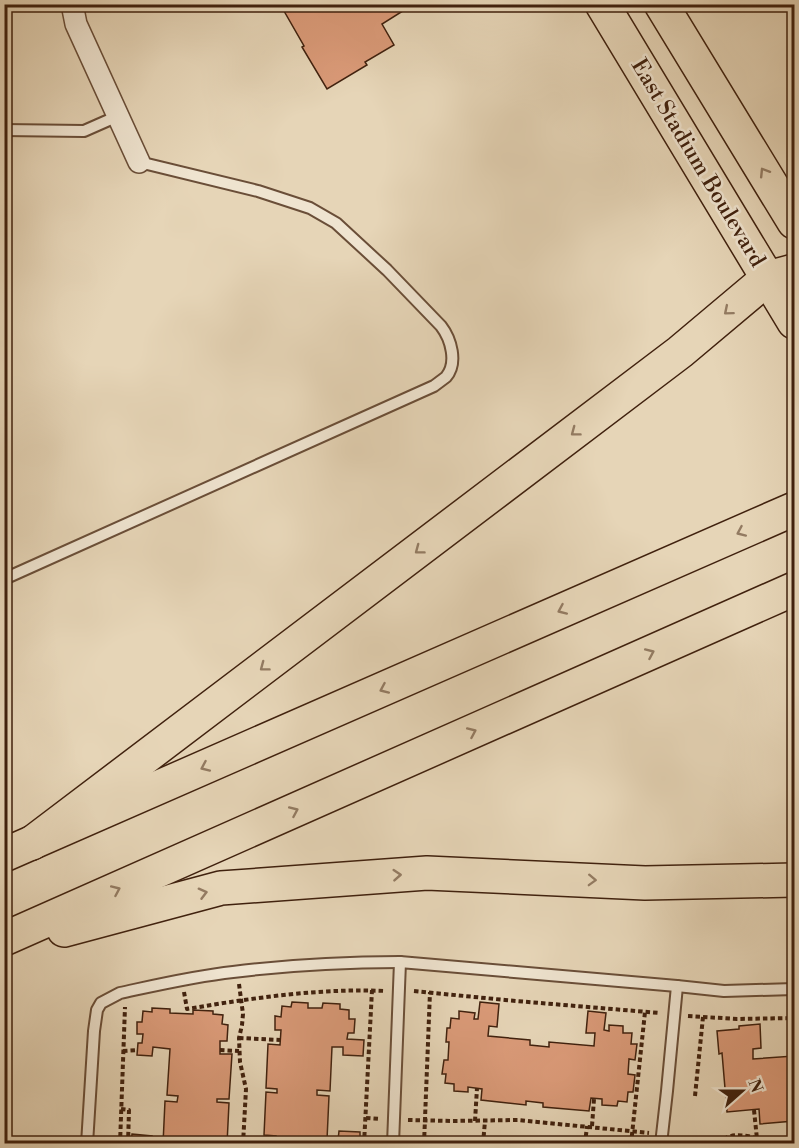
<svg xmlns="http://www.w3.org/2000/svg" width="799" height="1148" viewBox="0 0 799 1148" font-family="'Libre Bodoni',serif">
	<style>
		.building { fill: #da9a78; stroke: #40210e; stroke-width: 1.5 }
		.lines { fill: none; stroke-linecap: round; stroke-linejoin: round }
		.service-casing { stroke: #6a4e38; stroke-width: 14 }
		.minor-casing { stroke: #6a4e38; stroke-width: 24 }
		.primary-casing { stroke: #40210e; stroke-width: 36 }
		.motorway-casing { stroke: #40210e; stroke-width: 36 }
		.path { stroke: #40210e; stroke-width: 4; stroke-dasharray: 4.5 3; stroke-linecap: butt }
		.service { stroke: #efe4d0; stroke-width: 10 }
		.minor { stroke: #efe4d0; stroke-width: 21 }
		.primary { stroke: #e6d5b7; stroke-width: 33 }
		.motorway { stroke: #e6d5b7; stroke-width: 33 }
		.oneway { stroke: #937b62 }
		.labels { text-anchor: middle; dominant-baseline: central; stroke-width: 5; stroke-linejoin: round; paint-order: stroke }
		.street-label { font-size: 22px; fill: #40210e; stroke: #efe4d0 }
	</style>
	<rect width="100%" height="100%" fill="#e6d5b7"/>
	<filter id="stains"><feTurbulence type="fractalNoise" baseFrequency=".00333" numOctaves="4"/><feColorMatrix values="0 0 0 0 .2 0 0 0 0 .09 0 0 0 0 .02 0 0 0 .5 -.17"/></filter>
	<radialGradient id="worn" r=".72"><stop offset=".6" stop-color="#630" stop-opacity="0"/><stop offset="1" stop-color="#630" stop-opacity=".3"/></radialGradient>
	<g class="building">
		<polygon points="280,4 414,4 382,24 394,45 365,62 367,65 327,89 302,47 304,46"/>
		<polygon points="292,1002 308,1003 308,1008 322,1008 323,1003 340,1004 340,1009 349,1010 349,1019 355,1019 354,1033 348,1033 347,1039 364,1040 363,1056 343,1055 343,1047 332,1047 330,1091 317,1090 317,1095 329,1096 327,1140 338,1140 339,1131 360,1132 360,1144 276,1144 276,1136 264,1135 266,1092 277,1093 277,1089 266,1088 268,1044 280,1045 281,1030 275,1030 275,1016 281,1017 282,1006 291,1007"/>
		<polygon points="480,1002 499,1004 497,1027 489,1026 488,1036 530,1040 530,1045 549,1047 549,1042 594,1046 595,1033 586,1033 588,1011 606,1013 604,1030 609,1031 609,1025 623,1026 623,1033 632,1033 631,1044 637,1044 635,1060 629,1059 628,1074 635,1075 633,1092 628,1092 627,1102 618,1101 617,1106 602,1105 602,1099 591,1098 589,1111 543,1107 543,1103 526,1101 526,1105 481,1100 482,1089 468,1087 468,1092 454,1091 454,1084 445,1083 446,1074 442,1074 444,1060 448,1060 449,1042 446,1042 447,1028 450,1028 451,1018 459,1019 459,1011 475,1013 474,1019 478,1019"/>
		<polygon points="152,1008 170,1009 170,1013 193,1014 193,1010 213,1011 213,1014 223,1015 222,1024 228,1025 227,1041 220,1041 220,1054 232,1054 229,1099 217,1099 217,1102 229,1103 227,1144 163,1144 165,1101 177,1102 178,1096 167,1095 170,1049 153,1047 152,1056 137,1055 138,1043 142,1043 143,1034 137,1034 137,1022 142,1022 143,1011 152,1012"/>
		<polygon points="760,1024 761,1048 753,1049 753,1059 794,1056 794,1121 760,1124 759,1109 727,1112 722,1053 719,1054 717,1031 739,1029 739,1026"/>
		<polygon points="132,1134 152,1136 151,1144 131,1144"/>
		<polygon points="489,1138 531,1142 531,1144 488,1144"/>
	</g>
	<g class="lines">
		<g class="service-casing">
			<g id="service">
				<polyline points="4,130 84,131 118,116"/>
				<path d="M4,579l430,-193c4,-3 8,-6 12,-9 12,-14 5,-38 -5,-51l-54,-56 -51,-47 -26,-15 -52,-17 -119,-29"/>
				<path d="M87,1144l7,-113 3,-21 4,-7 19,-10c37,-8 75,-17 113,-21 56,-7 111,-10 167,-10"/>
				<polyline points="393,1144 400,962 677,986 724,991 794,989"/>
				<polyline points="661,1144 667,1091 677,986"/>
			</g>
		</g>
		<g class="minor-casing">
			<polyline id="minor" points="72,4 76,24 139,162"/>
		</g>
		<g class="primary-casing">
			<g id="primary">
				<polyline points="602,4 794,322"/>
				<polyline points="661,4 794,222"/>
			</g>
		</g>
		<g class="motorway-casing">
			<g id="motorway">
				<polyline points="32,843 680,352 768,278 794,271"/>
				<polyline points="4,855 794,509"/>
				<polyline points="64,930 221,888 427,873 645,883 794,880"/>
				<polyline points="4,939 794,589"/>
			</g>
		</g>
		<g class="path">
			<polyline points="239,984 243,1014 242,1025 239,1038 240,1062 246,1089 243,1144"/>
			<polyline points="414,991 505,1000 660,1013"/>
			<path d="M184,992l3,17c65,-11 133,-21 199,-18"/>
			<polyline points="688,1016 737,1019 794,1018"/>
			<polyline points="239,1038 280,1040"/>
			<polyline points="220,1050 239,1051"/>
			<polyline points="123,1051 138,1050"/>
			<polyline points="695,1096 703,1017"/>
			<polyline points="121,1109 129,1110 128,1144"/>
			<polyline points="754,1110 757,1139"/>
			<polyline points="366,1118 380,1119"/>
			<polyline points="408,1120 452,1121 518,1120 649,1133"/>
			<polyline points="475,1121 477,1088"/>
			<polyline points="592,1126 594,1099"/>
			<polyline points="243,1139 276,1141"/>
			<polyline points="120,1144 125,1007"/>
			<polyline points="364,1144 372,990"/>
			<polyline points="424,1144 430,992"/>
			<polyline points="483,1144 485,1121"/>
			<polyline points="585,1144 587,1126"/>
			<polyline points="631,1144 645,1012"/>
			<path d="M718,1144c4,-3 8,-7 13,-8 8,-3 34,3 42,8"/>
		</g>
		<use href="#service" class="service"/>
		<use href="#minor" class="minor"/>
		<use href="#primary" class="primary"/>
		<use href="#motorway" class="motorway"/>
	</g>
	<defs><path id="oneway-chevron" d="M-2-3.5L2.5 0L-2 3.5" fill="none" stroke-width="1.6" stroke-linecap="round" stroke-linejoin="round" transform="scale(1.5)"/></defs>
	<g class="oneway">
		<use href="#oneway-chevron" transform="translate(764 172) rotate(-122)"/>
		<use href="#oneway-chevron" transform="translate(728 311) rotate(140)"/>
		<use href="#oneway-chevron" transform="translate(575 432) rotate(143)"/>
		<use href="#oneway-chevron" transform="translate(741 532) rotate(156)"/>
		<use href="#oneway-chevron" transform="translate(419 550) rotate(143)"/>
		<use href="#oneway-chevron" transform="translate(562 610) rotate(156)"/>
		<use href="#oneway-chevron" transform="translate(650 653) rotate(-24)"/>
		<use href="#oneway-chevron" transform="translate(264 667) rotate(143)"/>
		<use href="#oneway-chevron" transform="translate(384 689) rotate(156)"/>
		<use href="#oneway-chevron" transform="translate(472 732) rotate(-24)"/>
		<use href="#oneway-chevron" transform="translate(205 767) rotate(156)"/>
		<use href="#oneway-chevron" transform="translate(294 811) rotate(-24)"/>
		<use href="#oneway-chevron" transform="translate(397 875) rotate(-4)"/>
		<use href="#oneway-chevron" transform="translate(592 880) rotate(2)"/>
		<use href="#oneway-chevron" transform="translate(116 890) rotate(-24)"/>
		<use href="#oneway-chevron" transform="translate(203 893) rotate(-15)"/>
	</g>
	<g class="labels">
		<g class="street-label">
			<text transform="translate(698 163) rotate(59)">East Stadium Boulevard</text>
		</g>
	</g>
	<rect width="799" height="1148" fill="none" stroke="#e6d5b7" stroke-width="24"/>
	<rect x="6" y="6" width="787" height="1136" fill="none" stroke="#40210e" stroke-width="3"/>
	<rect x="12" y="12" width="775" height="1124" fill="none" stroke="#40210e" stroke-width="1.5"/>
	<g transform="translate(742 1091) rotate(69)" stroke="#efe4d0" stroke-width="4.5" paint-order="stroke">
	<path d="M0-4.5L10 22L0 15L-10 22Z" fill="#40210e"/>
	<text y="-9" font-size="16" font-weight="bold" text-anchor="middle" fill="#40210e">N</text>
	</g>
	<rect width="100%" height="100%" filter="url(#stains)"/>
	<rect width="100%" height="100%" fill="url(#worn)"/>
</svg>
